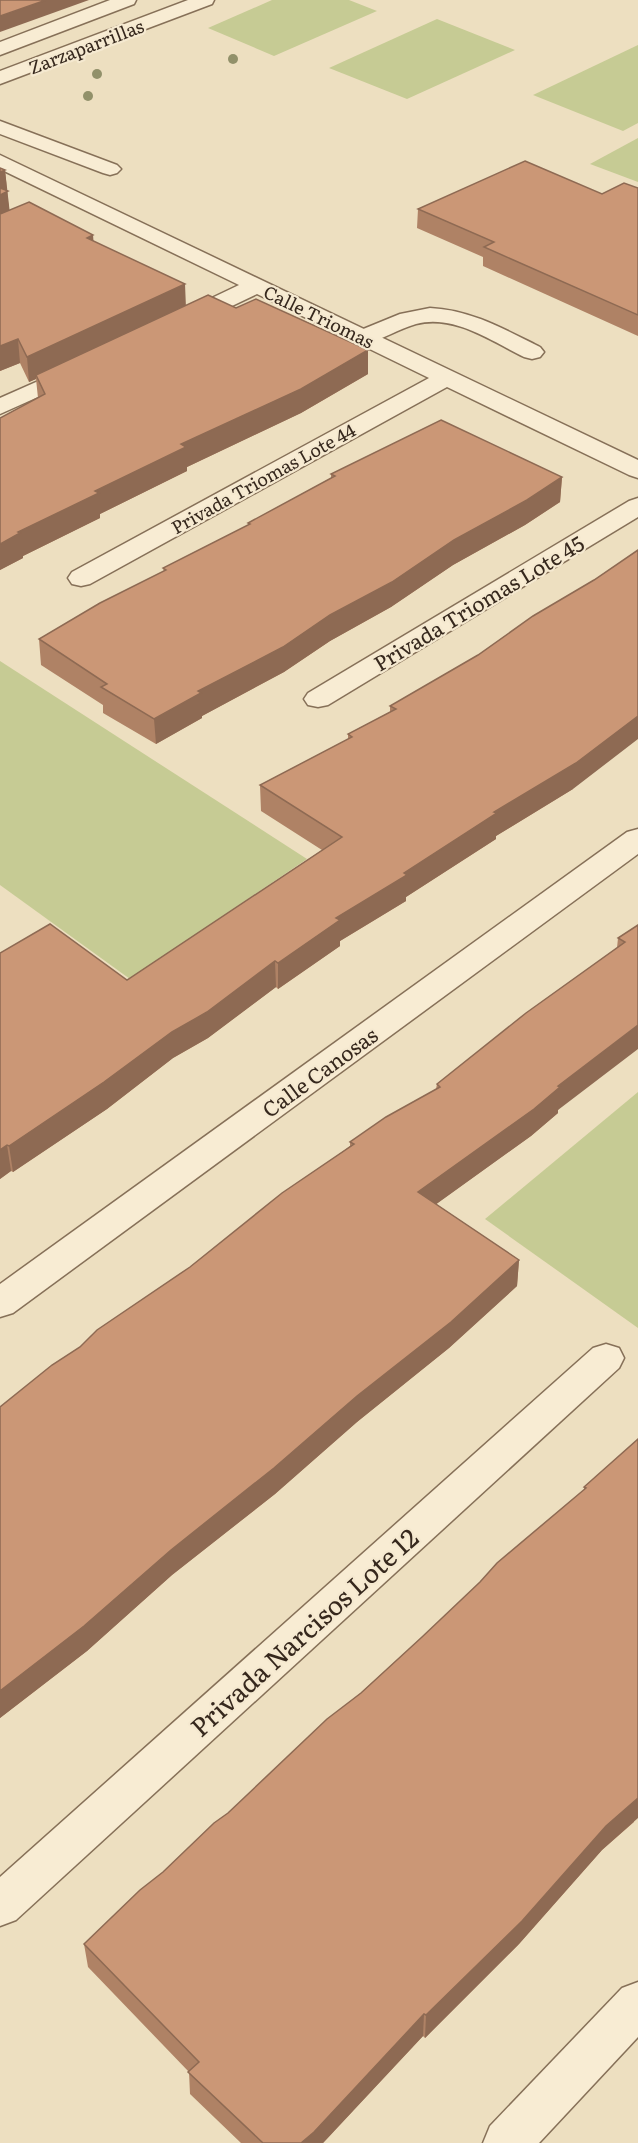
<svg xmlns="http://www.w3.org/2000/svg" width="638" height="2143" viewBox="0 0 638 2143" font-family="Literata,serif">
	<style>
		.green { fill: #c6cb94 }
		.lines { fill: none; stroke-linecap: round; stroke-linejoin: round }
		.service-casing { stroke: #867058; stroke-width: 3 }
		.minor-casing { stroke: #867058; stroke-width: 3 }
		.tertiary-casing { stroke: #867058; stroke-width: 3 }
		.service { fill: #f8ecd3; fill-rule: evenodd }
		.minor { fill: #f8ecd3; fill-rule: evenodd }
		.tertiary { fill: #f8ecd3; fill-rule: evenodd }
		.tree { fill: #92916a }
		.wall { fill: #af8265 }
		.shaded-wall { fill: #8e6a53 }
		.building { fill: #cb9776; stroke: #8e6a53; stroke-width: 1.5 }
		.labels { text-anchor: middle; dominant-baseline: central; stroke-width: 4.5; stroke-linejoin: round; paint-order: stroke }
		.far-street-label { font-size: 18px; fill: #36281d; stroke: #f5e9d0 }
		.street-label { font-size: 21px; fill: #36281d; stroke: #f5e9d0 }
		.near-street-label { font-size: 26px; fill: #36281d; stroke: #f5e9d0 }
	</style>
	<rect width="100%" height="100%" fill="#eddfc0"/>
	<g class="green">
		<polygon points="272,0 349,0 377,11 274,56 208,28"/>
		<polygon points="437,19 515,50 407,99 329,68"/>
		<polygon points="638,45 638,123 623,131 533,95"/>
		<polygon points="638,138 638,182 590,164"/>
		<polygon points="0,661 307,859 130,979 0,885"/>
		<polygon points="638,1092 638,1328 485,1219"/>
	</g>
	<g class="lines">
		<g class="service-casing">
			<g id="service">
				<polygon points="0,121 117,165 121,169 117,173 110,175 103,173 0,134"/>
				<path d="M430,308c41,2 74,21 110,39l4,5 -4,5 -8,2 -8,-2c-33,-16 -70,-43 -108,-33 -18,5 -34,16 -52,20l-8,-2 -4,-5 4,-5 44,-18z"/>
			</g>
		</g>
		<g class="minor-casing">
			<g id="minor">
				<polygon points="0,155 638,460 638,478 629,475 447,387 90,584 81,586 72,584 68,578 72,572 429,378 257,294 190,326 182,328 174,326 170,321 174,316 239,285 0,169"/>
				<polygon points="79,363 87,365 91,370 87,375 0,414 0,398"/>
				<polygon points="638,498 638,517 328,705 318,707 308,705 304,699 308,693 629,501"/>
				<polygon points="606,1344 619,1348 624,1358 619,1368 16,1920 0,1926 0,1877 593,1348"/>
				<polygon points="638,1982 638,2037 539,2143 483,2143 490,2126 622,1988"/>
			</g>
		</g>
		<g class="tertiary-casing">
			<g id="tertiary">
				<polygon points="110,0 136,0 134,4 0,55 0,42"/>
				<polygon points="188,0 214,0 212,4 0,84 0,71"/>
				<polygon points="638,829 638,854 13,1313 0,1317 0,1284 627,832"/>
			</g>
		</g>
		<use href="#service" class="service"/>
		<use href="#minor" class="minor"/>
		<use href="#tertiary" class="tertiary"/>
	</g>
	<g class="tree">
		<circle cx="233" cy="59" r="5"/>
		<circle cx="97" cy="74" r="5"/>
		<circle cx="88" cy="96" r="5"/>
	</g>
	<g class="wall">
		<polygon points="0,168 5,170 9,210 93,241 186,306 368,374 301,413 187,467 187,471 100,514 100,518 23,556 23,558 0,570 38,398 36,379 29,382 20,363 0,371"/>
		<polygon points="638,188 638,336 483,266 483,257 417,228 418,209 602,194"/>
		<polygon points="331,474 562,477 560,502 525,525 453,565 391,607 330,641 284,672 202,716 202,718 156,744 103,713 103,705 41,665 39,639 164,572 163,568 248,525 248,523 331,478"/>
		<polygon points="390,706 573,789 496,836 496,839 406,897 406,901 340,941 340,946 278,989 276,987 208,1038 173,1058 107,1109 13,1172 11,1171 0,1179 0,953 127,980 322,850 261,811 260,785 348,739 348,734 390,712"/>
		<polygon points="638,925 558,1110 558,1113 531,1136 436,1204 519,1260 517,1286 449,1348 357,1422 275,1494 172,1575 87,1651 0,1718 0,1407 80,1347 190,1267 350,1146 350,1142 436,1089 437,1084 617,948 618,938"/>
		<polygon points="638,1439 634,1822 602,1850 519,1944 425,2038 423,2036 323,2143 241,2143 190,2094 189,2072 88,1967 84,1944 584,1490 584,1487"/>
	</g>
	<g class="shaded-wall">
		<polygon points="46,0 89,0 0,32 0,16"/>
		<polygon points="5,170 10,214 0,220 0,172"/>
		<polygon points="93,235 95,259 87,238"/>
		<polygon points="185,284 186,308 36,375 36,379 29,382 27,357"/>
		<polygon points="18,339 20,363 0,371 0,346"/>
		<polygon points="368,350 368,374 301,413 187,467 187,471 100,514 100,518 23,556 23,558 0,570 0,544 18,532 181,444"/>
		<polygon points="562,477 560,502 525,525 453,565 391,607 330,641 284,672 202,716 202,718 156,744 154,719 198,691 330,615 454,540"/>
		<polygon points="638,716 638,739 573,789 496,836 496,839 406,897 406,901 340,941 340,946 278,989 278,963 336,918 404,873"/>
		<polygon points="275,961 276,987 208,1038 173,1058 107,1109 13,1172 9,1146 172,1032"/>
		<polygon points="638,1025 638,1049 558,1110 558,1113 531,1136 417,1218 418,1192"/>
		<polygon points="7,1145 11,1171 0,1179 0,1150"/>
		<polygon points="519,1260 517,1286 449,1348 357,1422 275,1494 172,1575 87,1651 0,1718 0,1691 357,1396"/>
		<polygon points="638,1798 638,1818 602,1850 519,1944 425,2038 426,2015 606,1826"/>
		<polygon points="424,2014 423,2036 323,2143 301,2143"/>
	</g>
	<g class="building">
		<polygon points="0,0 46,0 0,16"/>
		<polygon points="525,161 602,194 624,183 638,188 638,315 484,247 494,242 418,209"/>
		<polygon points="0,168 5,170 0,172"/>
		<polygon points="0,188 8,191 0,195"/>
		<polygon points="29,202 93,235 87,238 185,284 27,357 18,339 0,346 0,214"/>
		<polygon points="208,295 236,308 256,299 368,350 301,389 181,444 186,447 95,491 99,493 18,532 20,533 0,544 0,418 45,394 36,375"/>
		<polygon points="441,420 562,477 527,500 454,540 392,582 330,615 283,647 198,691 201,693 154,719 101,687 107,684 39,639 100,603 166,570 163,568 250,524 248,523 335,476 331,474"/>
		<polygon points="638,550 638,716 576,763 494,812 497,813 404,873 407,875 336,918 340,920 278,963 275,961 207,1012 172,1032 104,1082 9,1146 7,1145 0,1150 0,953 50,924 127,980 342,837 260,785 352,737 348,734 396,709 390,706 478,655 533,616 594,580"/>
		<polygon points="638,925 638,1025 558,1086 560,1087 534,1109 418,1192 519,1260 451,1322 357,1396 274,1468 171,1550 84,1626 0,1691 0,1407 52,1365 80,1347 97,1330 190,1267 282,1193 354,1144 350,1142 386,1117 440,1087 437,1084 526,1013 625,942 618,938"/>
		<polygon points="638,1439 638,1798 606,1826 522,1921 426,2015 424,2014 314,2132 301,2143 263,2143 188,2072 199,2062 84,1944 140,1890 163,1872 214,1823 228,1813 327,1719 361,1693 422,1637 480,1582 497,1563 586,1488 584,1487"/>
	</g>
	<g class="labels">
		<g class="far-street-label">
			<text transform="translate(86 46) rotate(-21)">Zarzaparrillas</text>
			<text transform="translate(319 316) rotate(26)">Calle Triomas</text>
			<text transform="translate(263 478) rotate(-29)">Privada Triomas Lote 44</text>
		</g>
		<g class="street-label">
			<text transform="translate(478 602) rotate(-31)">Privada Triomas Lote 45</text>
			<text transform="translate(319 1071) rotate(-36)">Calle Canosas</text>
		</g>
		<g class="near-street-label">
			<text transform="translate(303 1631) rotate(-42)">Privada Narcisos Lote 12</text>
		</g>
	</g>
</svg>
